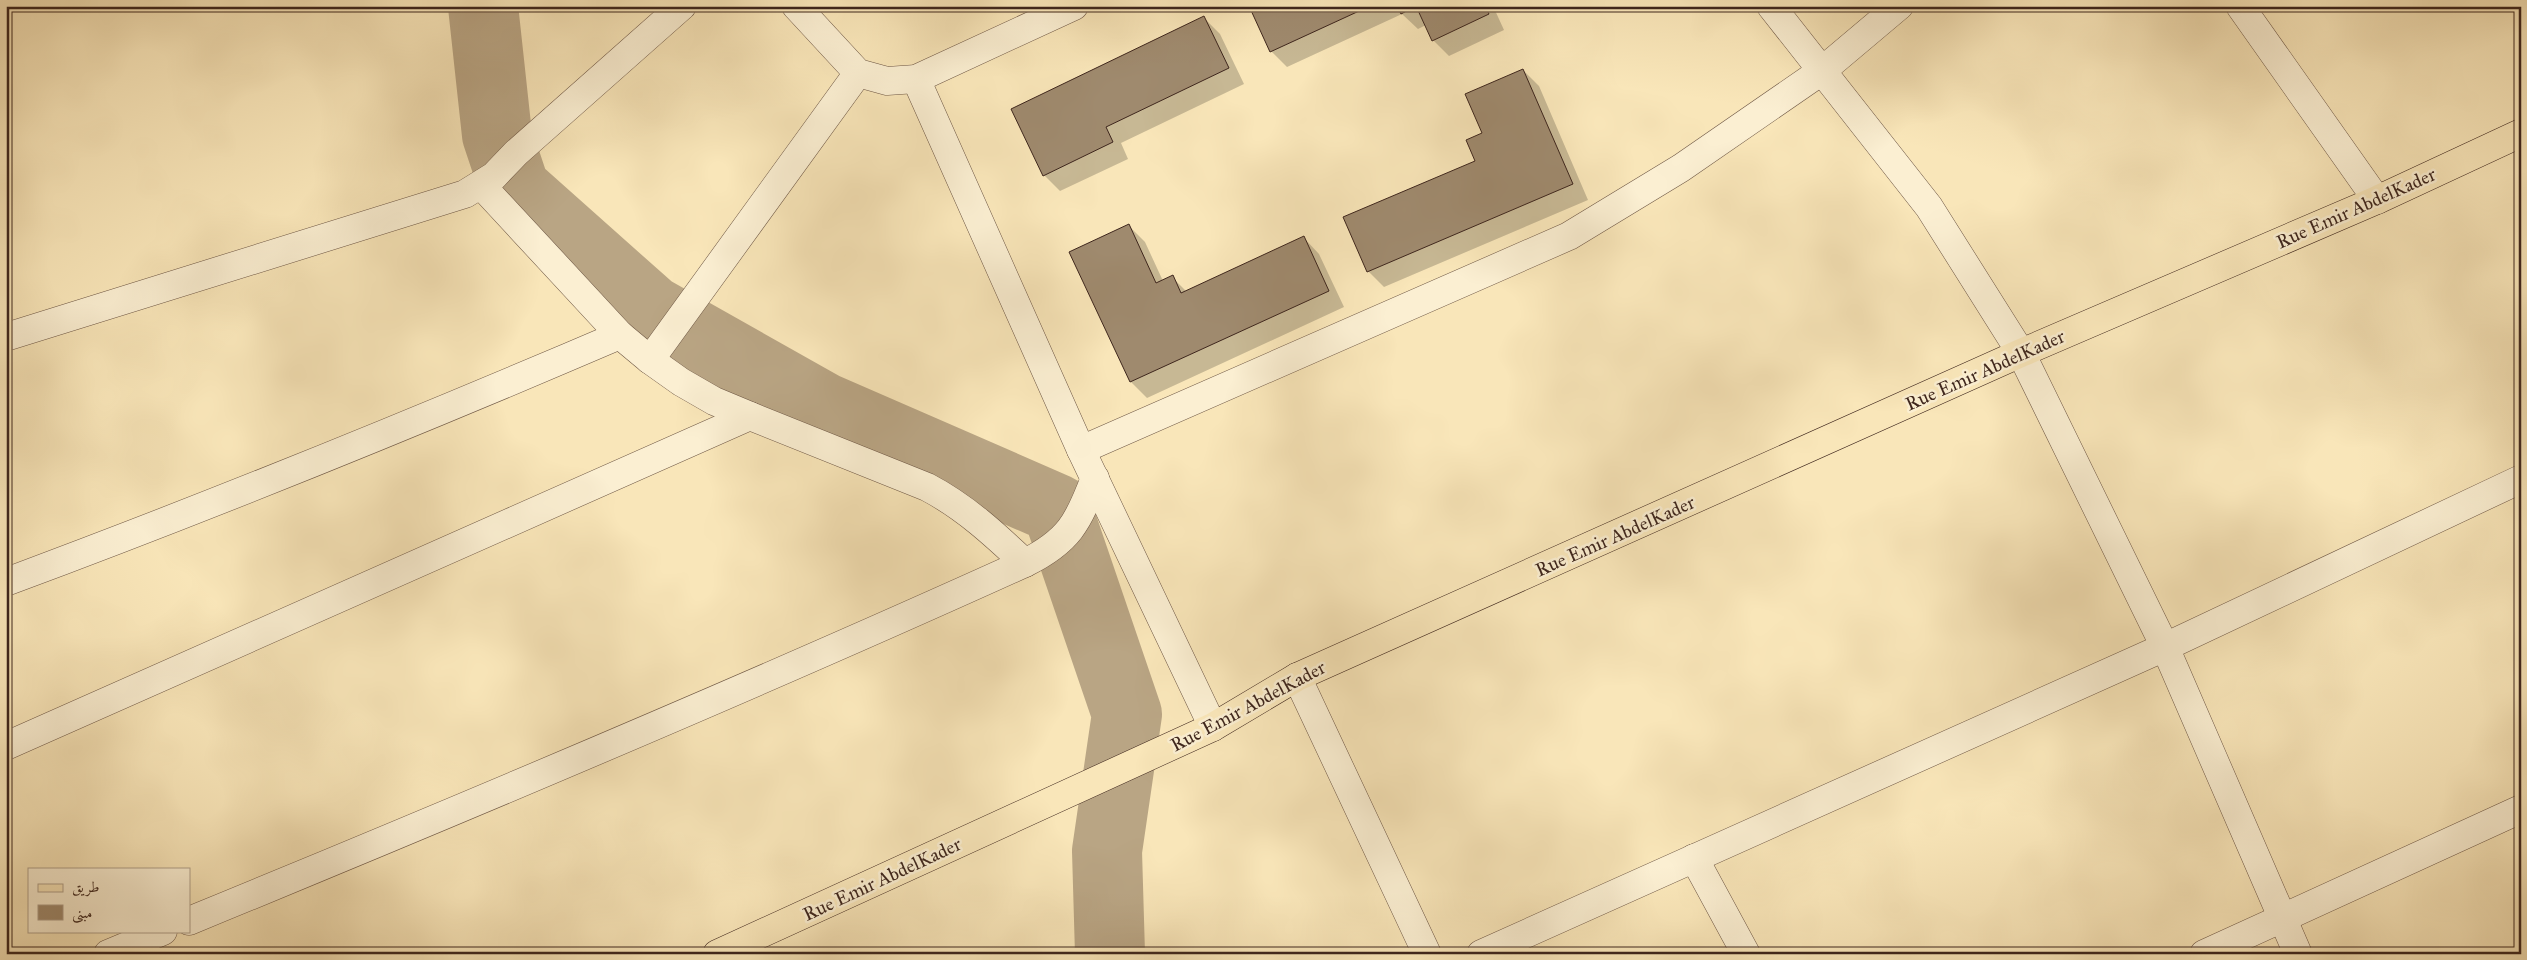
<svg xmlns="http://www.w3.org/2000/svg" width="2527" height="960" viewBox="0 0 2527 960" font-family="'IM FELL Great Primer',Amiri,serif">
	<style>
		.shadow { fill: #0003 }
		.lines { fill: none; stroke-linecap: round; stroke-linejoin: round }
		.river { stroke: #b9a584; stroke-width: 70 }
		.building { fill: #9f8a6e; stroke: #3e261d }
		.minor-casing { stroke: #6d5644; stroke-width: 29 }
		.major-casing { stroke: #3e261d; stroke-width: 29 }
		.minor { stroke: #fbefd2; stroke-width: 28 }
		.major { stroke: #f9e6b9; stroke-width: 28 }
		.labels { text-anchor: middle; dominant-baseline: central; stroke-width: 5; stroke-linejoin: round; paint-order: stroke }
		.street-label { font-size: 19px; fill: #3e261d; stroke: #fbefd2 }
	</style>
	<rect width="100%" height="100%" fill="#f9e6b9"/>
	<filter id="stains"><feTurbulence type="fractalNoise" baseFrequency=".004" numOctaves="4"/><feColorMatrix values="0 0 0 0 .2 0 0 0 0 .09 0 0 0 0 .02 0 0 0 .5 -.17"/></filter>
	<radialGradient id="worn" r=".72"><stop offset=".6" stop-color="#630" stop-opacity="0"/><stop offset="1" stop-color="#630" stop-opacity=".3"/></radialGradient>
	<g class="shadow">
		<polygon points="1250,6 1493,6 1504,30 1449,56 1433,40 1426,25 1418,29 1402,14 1287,67 1271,51"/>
		<polygon points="1204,18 1220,34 1244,84 1121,143 1128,159 1060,191 1044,175"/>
		<polygon points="1523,70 1539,86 1588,200 1384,287 1368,271 1476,161 1484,134"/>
		<polygon points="1129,226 1145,242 1163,281 1172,277 1187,292 1304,238 1319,254 1344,307 1147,398 1131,382 1070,252"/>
	</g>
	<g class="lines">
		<polyline class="river" points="483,6 497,135 515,189 651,310 823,407 1057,509 1127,714 1107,851 1110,954"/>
	</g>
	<g class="building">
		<polygon points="1249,6 1370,6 1270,52"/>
		<polygon points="1397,6 1485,6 1489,14 1432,41 1416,6 1401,14"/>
		<polygon points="1204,16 1229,68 1106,127 1113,142 1043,176 1011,109"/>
		<polygon points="1523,69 1573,184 1367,272 1343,217 1475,161 1466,140 1482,133 1465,94"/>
		<polygon points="1129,224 1156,283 1173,275 1181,293 1304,236 1329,291 1130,382 1069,252"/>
	</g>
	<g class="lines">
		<g class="minor-casing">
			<g id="minor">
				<polyline points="796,6 858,73 887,81 916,79 1074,6"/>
				<polyline points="1771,6 1929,207 2021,353 2165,647 2298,954"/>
				<polyline points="2240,6 2377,200"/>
				<polyline points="916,79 1081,450 1213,727"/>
				<path d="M482,186l138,149 30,25 31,22 33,19 36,15 177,71c38,20 67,47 98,76"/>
				<polyline points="6,337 465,194 494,176 516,153 682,6"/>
				<polyline points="650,360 858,73"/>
				<polyline points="1081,450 1569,236 1681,168 1823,70 1899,6"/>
				<path d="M6,582c207,-77 411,-160 614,-247"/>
				<polyline points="1297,677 1427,954"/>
				<polyline points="6,746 750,416"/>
				<polyline points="1694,858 1746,954"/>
				<path d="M189,921c280,-115 560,-233 836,-358 44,-22 53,-40 70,-85"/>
				<polyline points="108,954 163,931"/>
				<polyline points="1481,954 2165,647 2521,479"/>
				<polyline points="2204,954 2521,809"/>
			</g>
		</g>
		<g class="major-casing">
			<polyline id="major" points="717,954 1213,727 1297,677 2021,353 2377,200 2521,133"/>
		</g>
		<use href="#minor" class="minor"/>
		<use href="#major" class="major"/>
	</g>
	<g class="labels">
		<g class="street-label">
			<text transform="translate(2356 208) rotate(-24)">Rue Emir AbdelKader</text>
			<text transform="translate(1985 370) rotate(-24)">Rue Emir AbdelKader</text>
			<text transform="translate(1615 536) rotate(-24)">Rue Emir AbdelKader</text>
			<text transform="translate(1248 706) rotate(-28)">Rue Emir AbdelKader</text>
			<text transform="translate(882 879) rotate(-25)">Rue Emir AbdelKader</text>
		</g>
	</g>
	<rect width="2527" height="960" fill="none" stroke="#f9e6b9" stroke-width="25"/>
	<rect x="8" y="8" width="2512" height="945" fill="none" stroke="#3e261d" stroke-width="2.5"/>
	<rect x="12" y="12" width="2502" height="935" fill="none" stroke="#3e261d"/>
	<rect x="28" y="868" width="162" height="65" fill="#fbefd2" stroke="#af9f8a"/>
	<rect x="38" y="884" width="25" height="8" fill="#f9e6b9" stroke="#af9f8a"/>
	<text x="72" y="892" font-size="15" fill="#3e261d">طريق</text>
	<rect x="38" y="905" width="25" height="15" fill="#9f8a6e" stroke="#af9f8a"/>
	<text x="72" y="918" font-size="15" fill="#3e261d">مبنى</text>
	<rect width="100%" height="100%" filter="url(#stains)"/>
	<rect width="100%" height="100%" fill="url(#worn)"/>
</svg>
